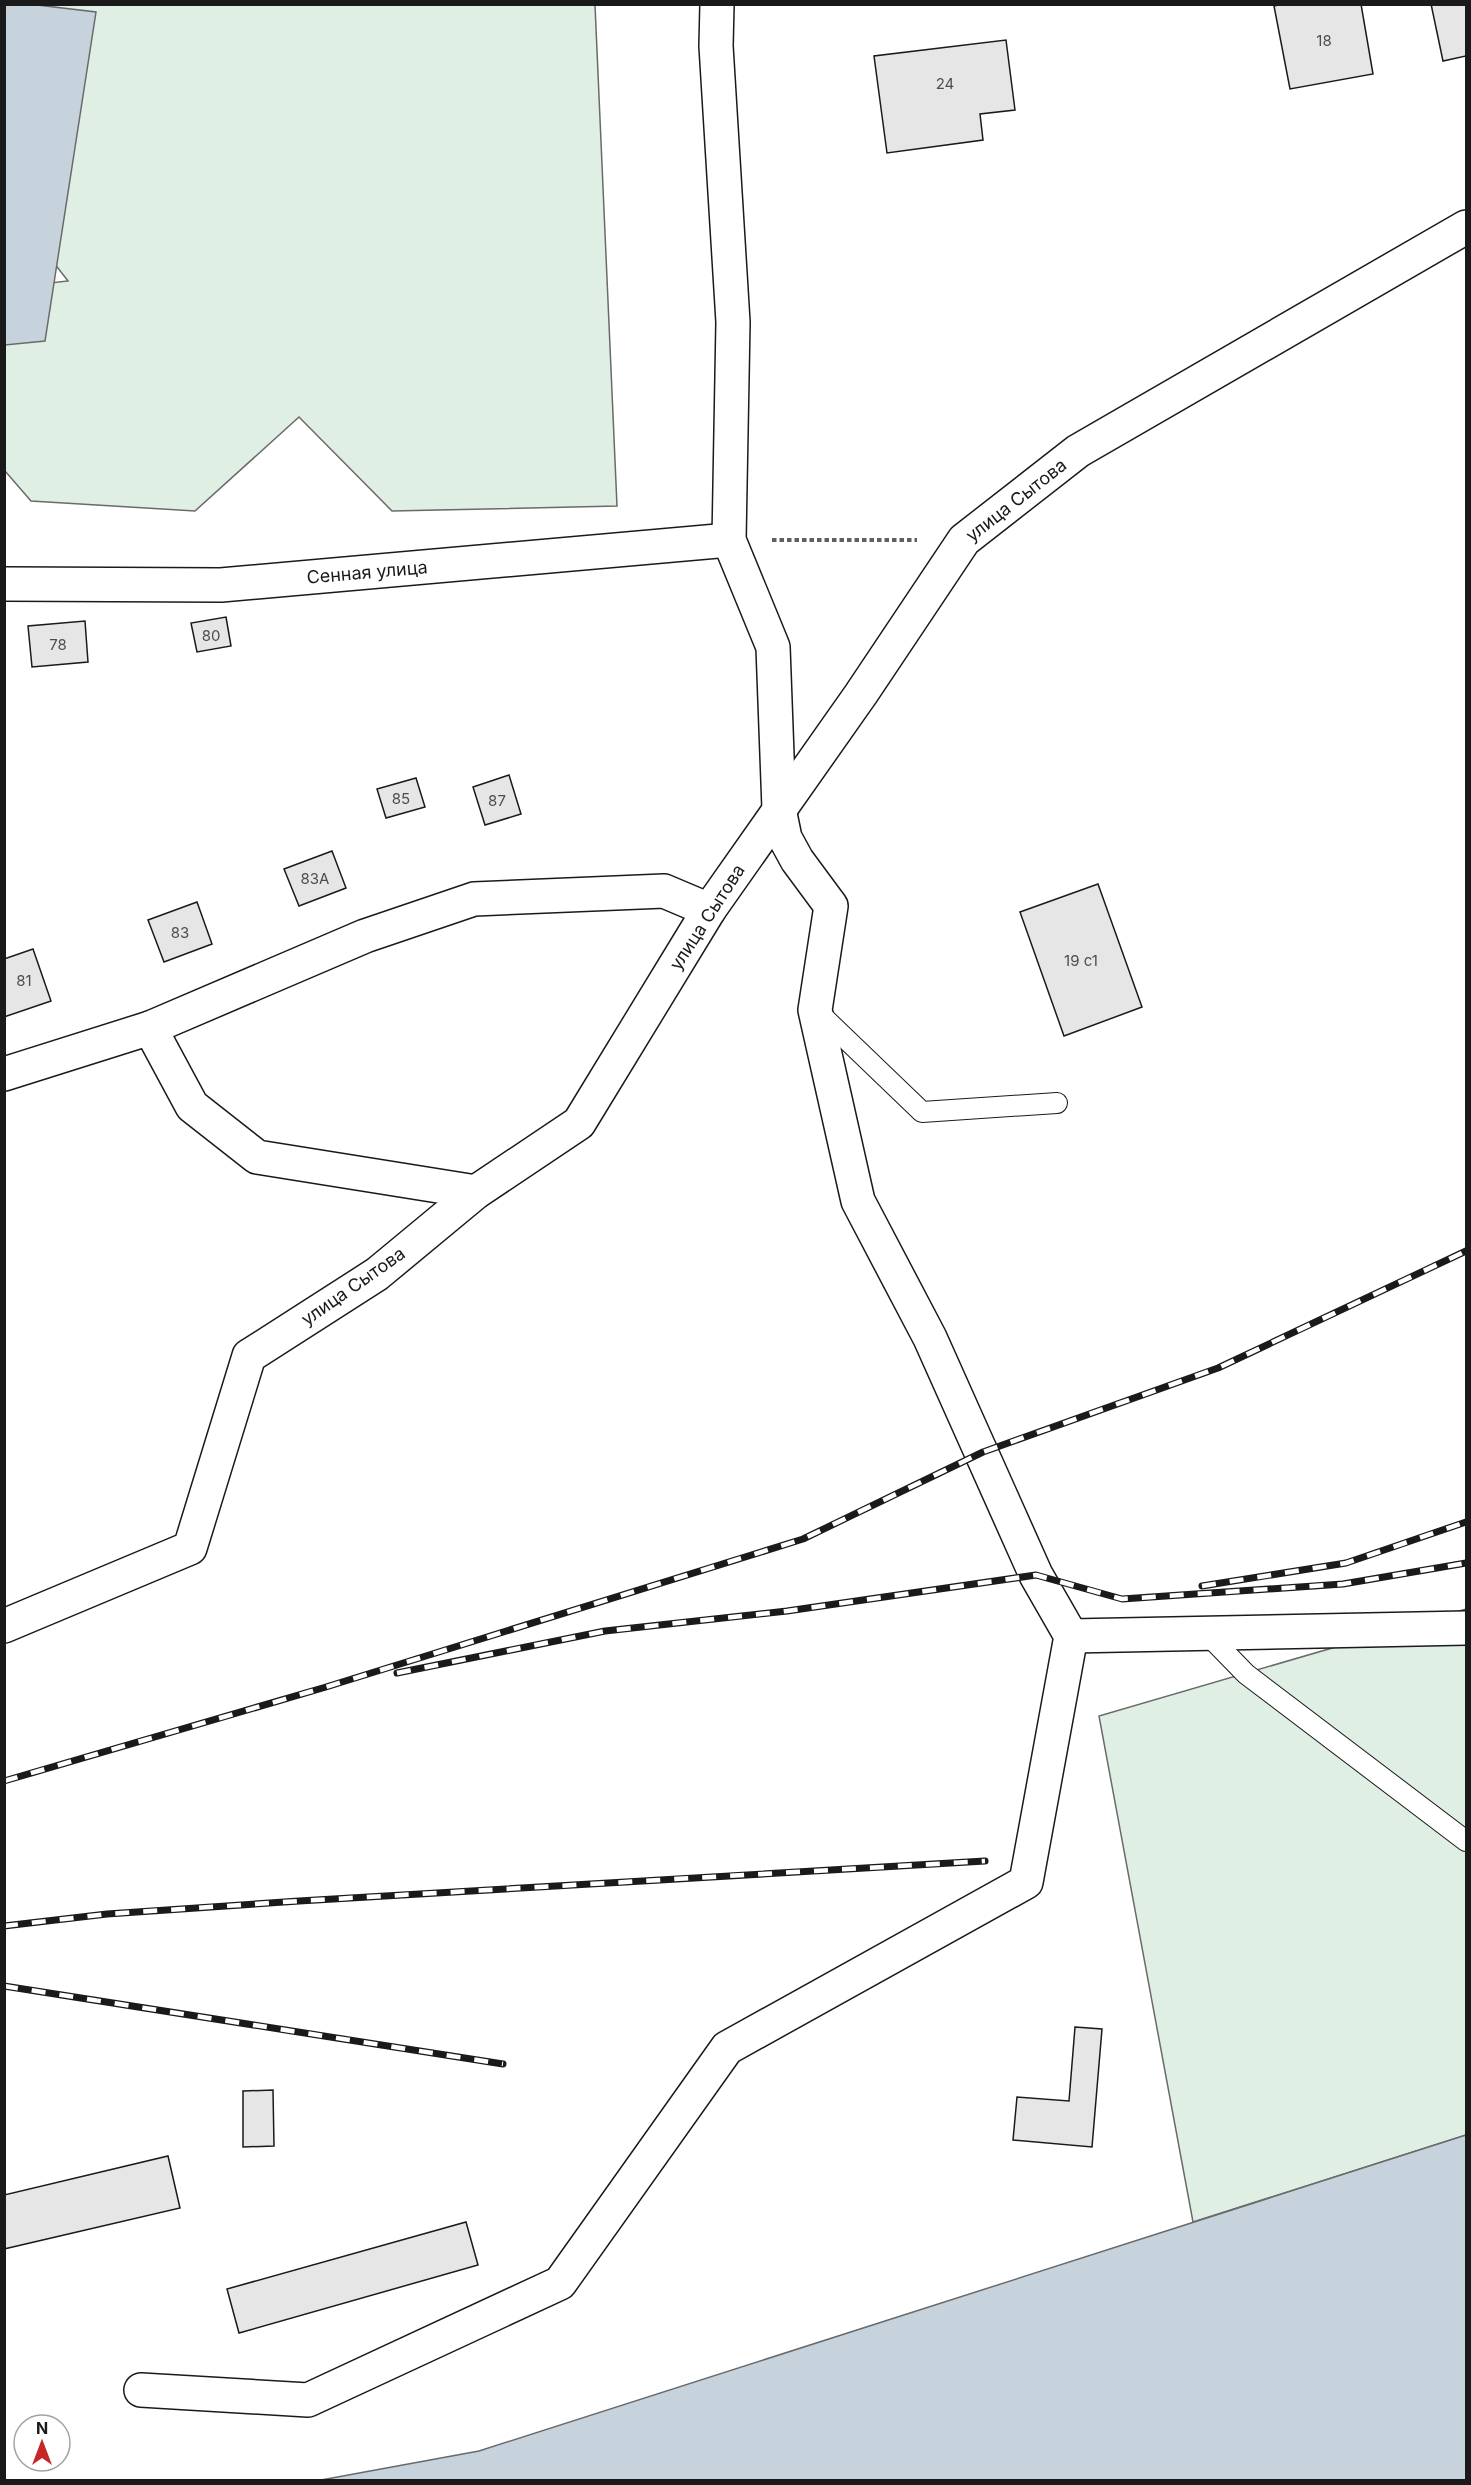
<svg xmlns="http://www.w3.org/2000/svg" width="1471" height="2485" viewBox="0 0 1471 2485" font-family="Inter,sans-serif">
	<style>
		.green { fill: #e0efe3; stroke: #6a6a6a; stroke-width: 1.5 }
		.water { fill: #c6d2dc; stroke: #6a6a6a; stroke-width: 1.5 }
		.building { fill: #e6e6e6; stroke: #1a1a1a; stroke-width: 1.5 }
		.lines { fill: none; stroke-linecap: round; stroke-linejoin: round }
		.service-casing { stroke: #1a1a1a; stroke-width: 22 }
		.minor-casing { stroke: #1a1a1a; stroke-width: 36 }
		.path { stroke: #5f5f5f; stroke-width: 4; stroke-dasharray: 4.5 3; stroke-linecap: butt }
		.service { stroke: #fff; stroke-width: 20 }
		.minor { stroke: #fff; stroke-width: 33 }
		.rail-casing { stroke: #1a1a1a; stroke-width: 7 }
		.rail { stroke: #fff; stroke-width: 4.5; stroke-dasharray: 14; stroke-linecap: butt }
		.labels { text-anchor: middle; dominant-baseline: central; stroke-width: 4.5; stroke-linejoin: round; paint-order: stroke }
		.number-label { font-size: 15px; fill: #4d4d4d }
		.street-label { font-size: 18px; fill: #1a1a1a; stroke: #fff }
	</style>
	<rect width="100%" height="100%" fill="#fff"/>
	<g class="green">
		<polygon points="5,5 595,5 617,506 392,511 299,417 195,511 31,501 5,471 5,288 68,281 5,200"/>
		<polygon points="1466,1609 1466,2135 1193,2222 1099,1716"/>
	</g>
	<g class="water">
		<polygon points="4,5 37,5 96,12 45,341 5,345"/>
		<polygon points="1466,2135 1466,2480 321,2480 479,2451"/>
	</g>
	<g class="building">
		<polygon points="1283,4 1361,4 1373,74 1290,89 1274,6"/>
		<polygon points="1431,4 1466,4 1466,56 1443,61"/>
		<polygon points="1006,40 1015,110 980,114 983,140 887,153 874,56"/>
		<polygon points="226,617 231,646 197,652 191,623"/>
		<polygon points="85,621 88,662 32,667 28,626"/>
		<polygon points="509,775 521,814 485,825 473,787"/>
		<polygon points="416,778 425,807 386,818 377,789"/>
		<polygon points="332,851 346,888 299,906 284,869"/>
		<polygon points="1098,884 1142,1007 1064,1036 1020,912"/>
		<polygon points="197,902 212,944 164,962 148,920"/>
		<polygon points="33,949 51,1001 4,1017 4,959"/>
		<polygon points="1075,2027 1102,2029 1092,2147 1013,2140 1017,2097 1069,2101"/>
		<polygon points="273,2090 274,2146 243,2147 243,2091"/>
		<polygon points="168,2156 180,2208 4,2249 4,2195"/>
		<polygon points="466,2222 478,2265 239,2333 227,2289"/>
	</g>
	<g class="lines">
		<g class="service-casing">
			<g id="service">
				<polyline points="819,1013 922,1112 1057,1103"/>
				<polyline points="1207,1634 1246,1674 1466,1841"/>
			</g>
		</g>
		<g class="minor-casing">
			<g id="minor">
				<polyline points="4,584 221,585 729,540"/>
				<polyline points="150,1028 365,936 474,899 664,891 709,910"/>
				<polyline points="4,1074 150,1028 192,1106 257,1157 476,1192"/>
				<polyline points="4,1626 190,1548 249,1356 377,1274 476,1192 579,1123 709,910 861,694 964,540 1078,451 1466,227"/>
				<polyline points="1071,1636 1466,1628"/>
				<polyline points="141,2390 308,2400 560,2283 727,2048 1026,1882 1071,1636 1036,1575 930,1338 858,1201 815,1010 831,906 797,860 785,838 779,809 773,647 729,540 733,322 716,46 717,4"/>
			</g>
		</g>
		<polyline class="path" points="772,540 917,540"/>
		<use href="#service" class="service"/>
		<use href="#minor" class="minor"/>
		<g class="rail-casing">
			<g id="rail">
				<polyline points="1202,1586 1346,1563 1466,1522"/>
				<polyline points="397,1673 605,1631 787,1611 1036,1575 1122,1599 1343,1584 1466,1563"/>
				<polyline points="4,1781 326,1687 803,1539 983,1452 1218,1368 1466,1251"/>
				<polyline points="4,1926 107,1914 299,1901 985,1861"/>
				<polyline points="4,1986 503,2064"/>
			</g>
		</g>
		<use href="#rail" class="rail"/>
	</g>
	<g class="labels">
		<g class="number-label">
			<text x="1324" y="40">18</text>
			<text x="945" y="83">24</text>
			<text x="211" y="635">80</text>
			<text x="58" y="644">78</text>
			<text x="401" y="798">85</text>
			<text x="497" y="800">87</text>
			<text x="315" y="878">83А</text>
			<text x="180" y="932">83</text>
			<text x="1081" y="960">19 с1</text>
			<text x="24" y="980">81</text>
		</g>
		<g class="street-label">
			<text transform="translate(1016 500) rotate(-38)">улица Сытова</text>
			<text transform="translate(367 572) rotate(-5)">Сенная улица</text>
			<text transform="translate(707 917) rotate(-57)">улица Сытова</text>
			<text transform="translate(353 1286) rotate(-35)">улица Сытова</text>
		</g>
	</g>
	<rect width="1471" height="2485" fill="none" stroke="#1a1a1a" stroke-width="12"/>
	<g transform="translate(42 2443)"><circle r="28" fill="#ffffff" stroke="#a3a3a3" stroke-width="1.5"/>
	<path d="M0-4.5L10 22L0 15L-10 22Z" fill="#c62828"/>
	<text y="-9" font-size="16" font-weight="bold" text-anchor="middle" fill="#1a1a1a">N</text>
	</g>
</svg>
